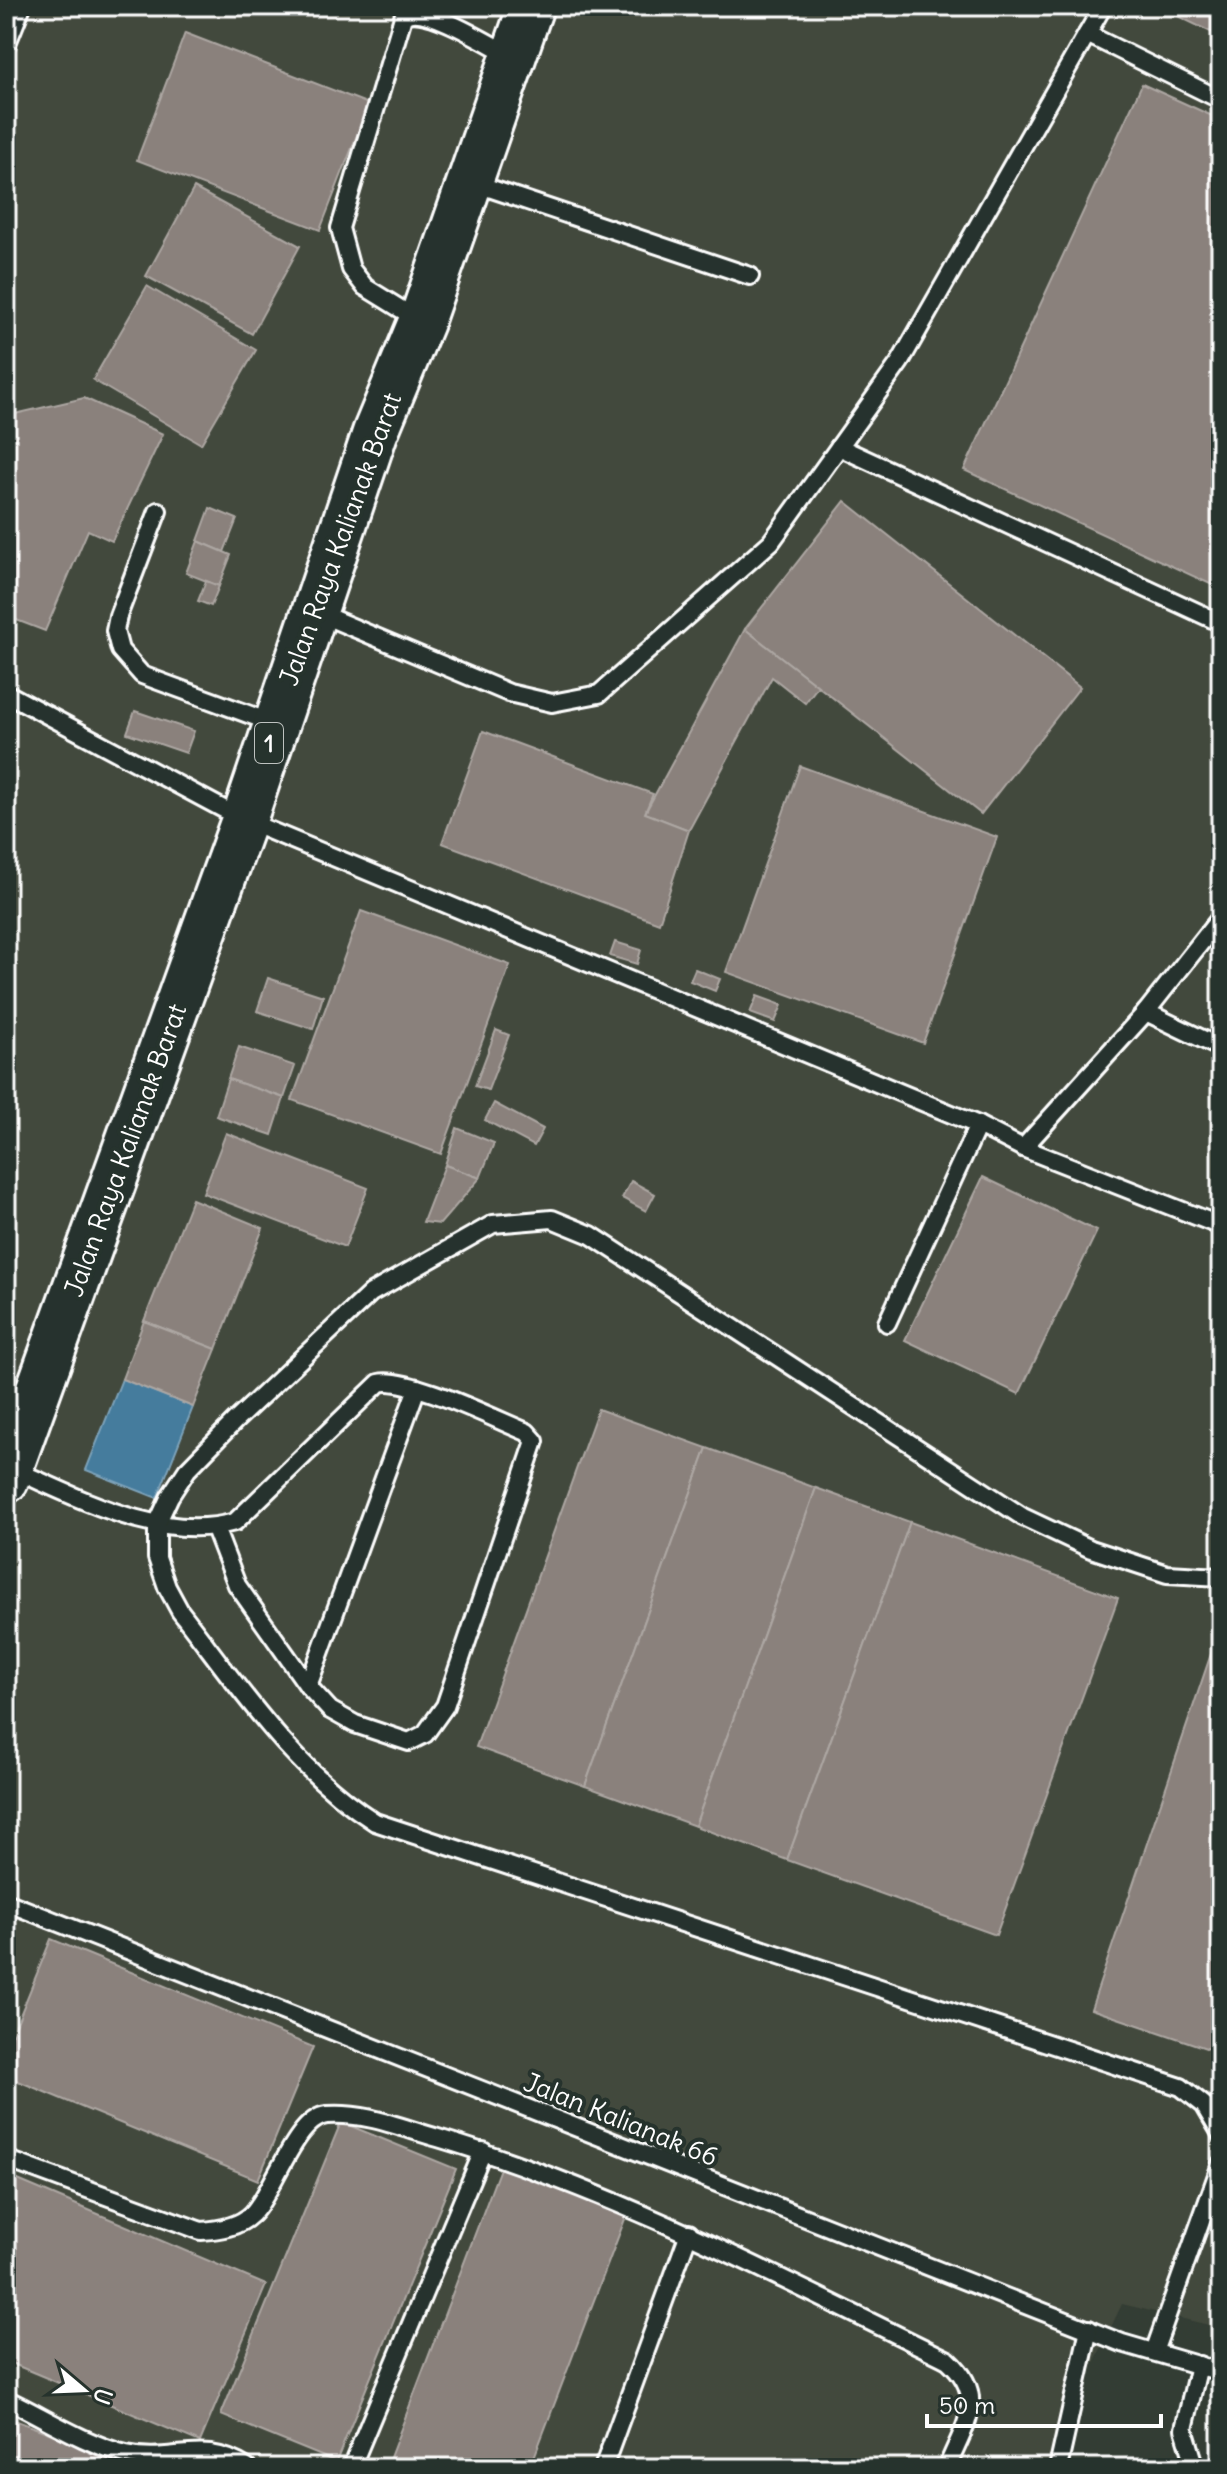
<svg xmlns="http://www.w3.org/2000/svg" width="1227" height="2474" viewBox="0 0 1227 2474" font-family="Delius,sans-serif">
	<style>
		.built { fill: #42483c }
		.public { fill: #457b9d; stroke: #7da3ba; stroke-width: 2 }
		.industry { fill: #8a817c; stroke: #ada7a3; stroke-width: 2 }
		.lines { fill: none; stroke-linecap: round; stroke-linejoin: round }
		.service-casing { stroke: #fff; stroke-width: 22 }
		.trunk-casing { stroke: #fff; stroke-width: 50 }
		.service { stroke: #26332d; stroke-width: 16 }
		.trunk { stroke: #26332d; stroke-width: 44 }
		.labels { text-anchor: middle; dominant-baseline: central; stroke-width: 8; stroke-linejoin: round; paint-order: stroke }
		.shield { fill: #26332d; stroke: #bec2c0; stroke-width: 2 }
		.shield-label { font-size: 24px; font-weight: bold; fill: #fff }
		.street-label { font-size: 26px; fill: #fff; stroke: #26332d }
	</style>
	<rect width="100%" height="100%" fill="#333d34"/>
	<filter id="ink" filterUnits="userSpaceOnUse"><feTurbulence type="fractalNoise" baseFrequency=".0125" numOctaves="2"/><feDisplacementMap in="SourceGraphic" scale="16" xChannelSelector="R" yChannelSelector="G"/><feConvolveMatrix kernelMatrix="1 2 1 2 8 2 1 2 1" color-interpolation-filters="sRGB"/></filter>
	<g filter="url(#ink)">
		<polygon class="built" points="6,6 1221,6 1221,2328 1122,2304 1044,2468 6,2468"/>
		<polygon class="public" points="122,1379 193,1407 157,1498 86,1470"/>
		<g class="industry">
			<polygon points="1162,6 1221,6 1221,37 1161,8"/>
			<polygon points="185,33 369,104 320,230 137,160"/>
			<polygon points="1142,84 1221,120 1221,589 964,470"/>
			<polygon points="194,188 300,246 252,334 146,276"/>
			<polygon points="147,286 256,350 201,444 93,380"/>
			<polygon points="84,398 163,434 112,541 88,530 45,631 6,616 6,416"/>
			<polygon points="845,501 1080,687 981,814 745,629"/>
			<polygon points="210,508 237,519 224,552 198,541"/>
			<polygon points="198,541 231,555 219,586 186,573"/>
			<polygon points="206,581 219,586 211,606 198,601"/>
			<polygon points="745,629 818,686 805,703 772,677 689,830 645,813"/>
			<polygon points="135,711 194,731 186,753 127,733"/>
			<polygon points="483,731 653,794 645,813 689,830 659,923 442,843"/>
			<polygon points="800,766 997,837 923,1043 726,972"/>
			<polygon points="361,911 510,965 441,1154 292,1100"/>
			<polygon points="615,942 641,950 637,964 610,956"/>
			<polygon points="695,969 720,979 715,991 690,981"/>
			<polygon points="268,978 323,996 313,1029 257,1011"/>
			<polygon points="757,996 782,1005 775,1022 750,1013"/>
			<polygon points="496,1030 509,1035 488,1090 475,1086"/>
			<polygon points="239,1047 295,1066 284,1098 228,1079"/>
			<polygon points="228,1079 284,1098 272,1135 216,1116"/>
			<polygon points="494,1103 543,1129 534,1146 485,1120"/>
			<polygon points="457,1128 494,1143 480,1178 445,1165"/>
			<polygon points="226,1133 368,1188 345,1247 203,1193"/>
			<polygon points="445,1165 480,1178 440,1224 423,1222"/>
			<polygon points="983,1177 1097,1231 1019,1394 905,1340"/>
			<polygon points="631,1181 655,1194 646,1211 622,1198"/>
			<polygon points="192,1199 263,1228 216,1349 144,1321"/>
			<polygon points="144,1321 216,1349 193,1407 122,1379"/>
			<polygon points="598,1409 707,1448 585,1786 476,1747"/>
			<polygon points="707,1448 816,1488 695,1826 585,1786"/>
			<polygon points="816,1488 910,1522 787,1860 695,1826"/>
			<polygon points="910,1522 1118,1598 996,1935 787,1860"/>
			<polygon points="1213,1648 1221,1648 1221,2053 1091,2009"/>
			<polygon points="51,1939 313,2047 258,2180 6,2076 6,2050"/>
			<polygon points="341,2122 456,2169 336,2462 221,2415"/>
			<polygon points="502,2163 628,2211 530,2468 386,2468"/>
			<polygon points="6,2175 266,2285 200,2442 6,2361"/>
			<polygon points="6,2417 144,2468 6,2468"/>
		</g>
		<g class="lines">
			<g class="service-casing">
				<g id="service">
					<polyline points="1087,34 1221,100"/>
					<polyline points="6,46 22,6"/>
					<polyline points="471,182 750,276"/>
					<path d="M420,321l-55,-34 -14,-18 -11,-41 63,-211c17,-17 91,30 110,40"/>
					<polyline points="839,447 1221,623"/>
					<polyline points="158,511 118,616 115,631 120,650 142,675 275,724"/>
					<polyline points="316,612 509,693 552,703 599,694 771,542 900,362 1103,6"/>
					<polyline points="6,693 244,820 978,1125 1023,1148 1221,1226"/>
					<polyline points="1146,1012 1221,1048"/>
					<polyline points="1023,1148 1146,1012 1221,917"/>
					<polyline points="887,1323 978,1125"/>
					<path d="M10,1468c68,29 149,75 225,54l144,-139c26,-8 118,37 148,49l8,9 -90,265 -20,28 -16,8 -54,-18 -25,-14 -22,-24 -71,-101 -22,-57"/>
					<path d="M1221,1577l-54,-3 -76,-25 -68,-32 -432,-282 -39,-16 -59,5 -122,69 -136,128 -48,49 -17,26 -13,28v34l10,29 13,24c59,76 112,158 195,211l806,265 23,18 17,29"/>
					<polyline points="308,1686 417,1388"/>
					<polyline points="6,1902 1122,2343 1221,2372"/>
					<path d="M6,2159l195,72c18,-1 38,-4 51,-17 21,-21 43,-96 75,-99 38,-3 75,13 111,23 178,53 344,141 510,222 41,37 16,65 -1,108"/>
					<polyline points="1154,2352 1221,2164"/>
					<path d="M6,2399c38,18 79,45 120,55 47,11 76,-16 121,14"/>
					<polyline points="351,2468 483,2151"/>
					<polyline points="603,2468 689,2233"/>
					<polyline points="1058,2468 1089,2329"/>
					<polyline points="1196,2468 1184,2429 1199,2365"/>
				</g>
			</g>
			<g class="trunk-casing">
				<polyline id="trunk" points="6,1480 244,820 375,433 421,322 531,6"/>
			</g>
			<use href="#service" class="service"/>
			<use href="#trunk" class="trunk"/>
		</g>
	</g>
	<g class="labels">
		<rect class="shield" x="255" y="723" width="28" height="40" rx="6"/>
		<g class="shield-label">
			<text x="269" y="743">1</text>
		</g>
		<g class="street-label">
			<text transform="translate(340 539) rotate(-70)">Jalan Raya Kalianak Barat</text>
			<text transform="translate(125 1150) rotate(-70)">Jalan Raya Kalianak Barat</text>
			<text transform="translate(621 2119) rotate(22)">Jalan Kalianak 66</text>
		</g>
	</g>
	<rect width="1227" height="2474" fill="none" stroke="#26332d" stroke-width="32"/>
	<rect x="16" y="16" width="1195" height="2442" fill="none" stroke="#fff" stroke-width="3" filter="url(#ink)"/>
	<g transform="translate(84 2390) rotate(109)" stroke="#26332d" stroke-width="6" paint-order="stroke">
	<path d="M0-6L14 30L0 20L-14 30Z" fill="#ffffff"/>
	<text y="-12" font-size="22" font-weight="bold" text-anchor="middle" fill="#ffffff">U</text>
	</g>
	<path d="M927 2414v12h234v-12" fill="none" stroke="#ffffff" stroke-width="4"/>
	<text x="939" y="2414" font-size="24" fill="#ffffff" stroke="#26332d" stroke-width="6" paint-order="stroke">50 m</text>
</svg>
